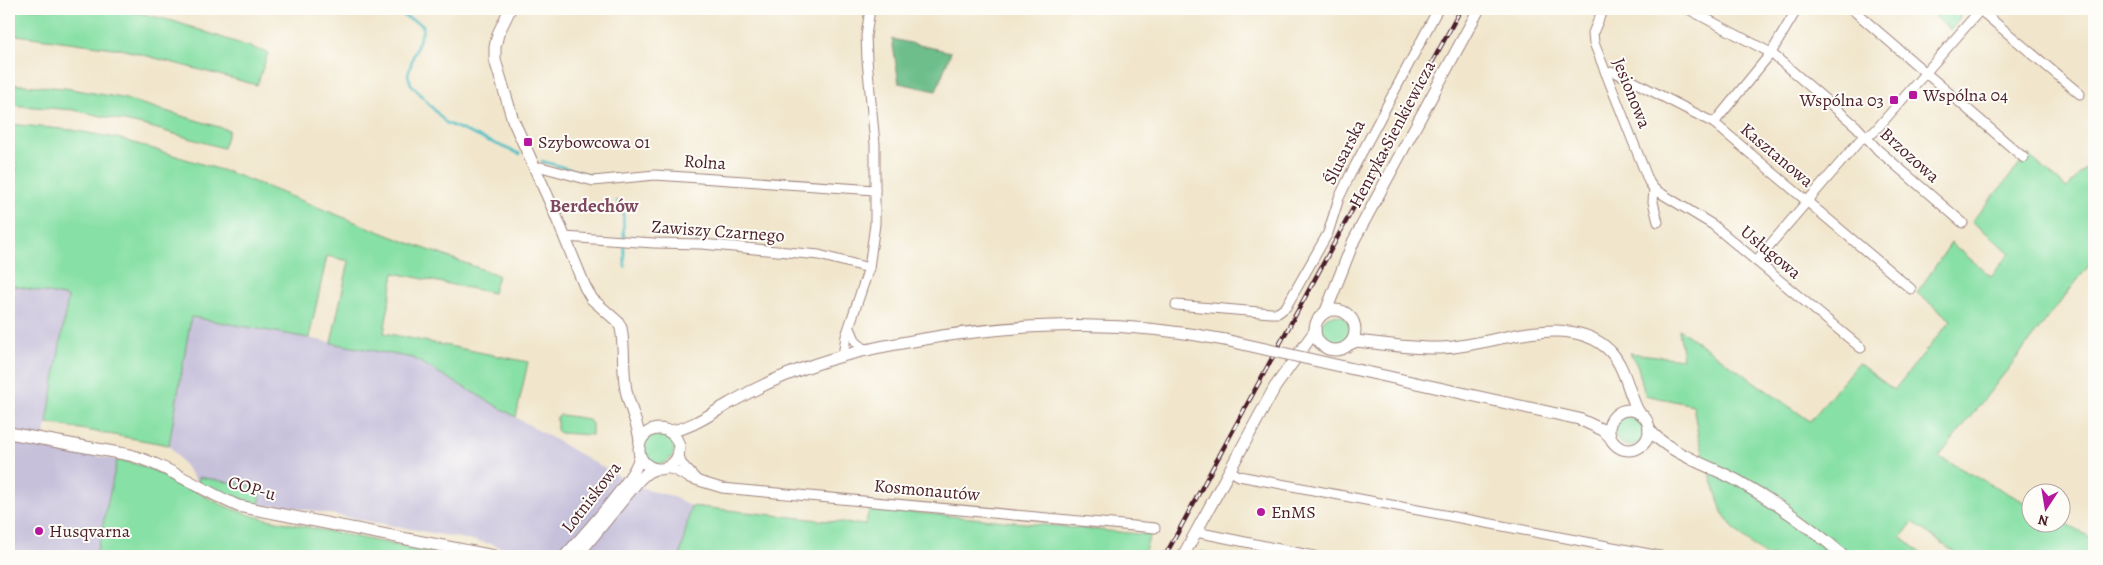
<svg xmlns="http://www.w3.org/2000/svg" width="2103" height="565" viewBox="0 0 2103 565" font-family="Alegreya,serif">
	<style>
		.industrial { fill: #c6c0da }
		.green { fill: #87e0a5; stroke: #688068 }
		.forest { fill: #6dbe8a; stroke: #5c6e5a }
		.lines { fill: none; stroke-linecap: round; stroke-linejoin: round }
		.stream { stroke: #4fbec6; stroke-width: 2.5 }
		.street-casing { stroke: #9e827c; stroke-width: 11 }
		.secondary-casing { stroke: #9e827c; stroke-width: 13 }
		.street { stroke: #fff; stroke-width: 9 }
		.secondary { stroke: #fff; stroke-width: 11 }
		.rail-casing { stroke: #4a1f2b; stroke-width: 4.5 }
		.rail { stroke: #fdfcf7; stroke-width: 2.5; stroke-dasharray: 8; stroke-linecap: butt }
		.secondary-bridge-casing { stroke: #9e827c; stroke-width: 13; stroke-linecap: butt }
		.secondary-bridge { stroke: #fff; stroke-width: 11 }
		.poi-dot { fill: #b5179e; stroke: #fdfcf7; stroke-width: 2 }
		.labels { text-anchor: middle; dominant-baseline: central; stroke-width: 4; stroke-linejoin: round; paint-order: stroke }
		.street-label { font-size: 18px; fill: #4a1f2b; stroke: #fdfcf7 }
		.poi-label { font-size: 18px; fill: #4a1f2b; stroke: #fdfcf7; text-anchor: start }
		.neighbourhood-label { font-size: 19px; font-weight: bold; fill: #7e4960; stroke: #fdfcf7 }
	</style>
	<rect width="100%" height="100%" fill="#fdfcf7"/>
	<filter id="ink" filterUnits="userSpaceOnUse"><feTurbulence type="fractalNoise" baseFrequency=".02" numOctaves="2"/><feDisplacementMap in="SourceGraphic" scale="10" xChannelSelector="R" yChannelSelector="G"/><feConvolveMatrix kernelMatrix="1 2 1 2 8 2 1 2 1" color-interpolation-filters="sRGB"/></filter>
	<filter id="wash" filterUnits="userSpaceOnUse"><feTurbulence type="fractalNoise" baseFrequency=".0096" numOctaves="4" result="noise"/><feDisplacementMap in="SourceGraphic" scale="20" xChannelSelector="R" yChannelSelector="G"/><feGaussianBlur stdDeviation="1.12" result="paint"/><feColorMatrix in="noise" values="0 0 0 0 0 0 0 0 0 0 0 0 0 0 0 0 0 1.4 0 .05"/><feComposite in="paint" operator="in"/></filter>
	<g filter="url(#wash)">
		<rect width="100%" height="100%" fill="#f1e6cc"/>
		<g class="industrial">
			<polygon points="9,285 68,297 43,446 117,460 96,556 9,556"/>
			<polygon points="191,316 413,358 611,472 650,491 673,496 691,506 680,556 522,556 492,544 281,505 259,507 198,483 169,445"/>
		</g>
		<g class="green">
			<polygon points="9,9 123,9 173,21 268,53 257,85 121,49 9,34"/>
			<polygon points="1927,9 1961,9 1959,20 1951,30"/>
			<polygon points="9,84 65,88 122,98 229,130 223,148 147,126 74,110 9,105"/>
			<polygon points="9,124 72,130 121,139 234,174 398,239 498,275 493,293 394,273 384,333 528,362 516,417 413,358 331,343 349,261 327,256 309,338 191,317 169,445 47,423 68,297 9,285 9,199 17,164 9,162"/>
			<polygon points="2028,155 2067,188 2094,158 2094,259 1939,457 2030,505 2030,522 2060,522 2061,521 2094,539 2094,556 1959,556 1913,522 1901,537 1924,556 1765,556 1735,530 1722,512 1698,435 1693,405 1645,395 1638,367 1630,353 1683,359 1679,329 1810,421 1858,363 1894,390 1951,320 1917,293 1951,243 1991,276 2010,253 1972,221"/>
			<circle cx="1335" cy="330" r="15"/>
			<polygon points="561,415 588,419 592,424 592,435 560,433 557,430 557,417"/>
			<circle cx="1629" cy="431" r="15"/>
			<circle cx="659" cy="449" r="15"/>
			<path d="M117,460c41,6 73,31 110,47 10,4 20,7 30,10l194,39h-355z"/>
			<polygon points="199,477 262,488 259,507 224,495 198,483"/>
			<polygon points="691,506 865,525 869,511 875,511 877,509 1150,535 1143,556 680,556"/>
		</g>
		<polygon class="forest" points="892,39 951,52 936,91 899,83"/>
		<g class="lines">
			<g class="stream">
				<polyline points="389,9 423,25 423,30 413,57 408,75 411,84 446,123 520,154"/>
				<polyline points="542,161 596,177"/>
				<polyline points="617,201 623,210 624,238"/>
				<polyline points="624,244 625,267"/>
				<polyline points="1201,552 1215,556"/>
			</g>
		</g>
	</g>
	<g filter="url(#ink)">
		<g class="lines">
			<g class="street-casing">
				<g id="street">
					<polyline points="1603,9 1593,33 1594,43 1649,182 1654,189 1713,225 1861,348"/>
					<polyline points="1688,9 1771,53 1856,126 1878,150 1963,223"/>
					<polyline points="1852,9 2024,158"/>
					<polyline points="1979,9 2080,94"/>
					<polyline points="1606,73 1615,72 1714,123 1911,289"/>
					<polyline points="1714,123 1771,53 1797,9"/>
					<polyline points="534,168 541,167 593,181 655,175 875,190"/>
					<polyline points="1654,189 1653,202 1658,222"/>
					<polyline points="564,237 654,243 702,244 819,255 869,268"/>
					<polyline points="1756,261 1860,140 1874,132 1981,9"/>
					<polyline points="1176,305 1271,313 1278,313 1286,307 1328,233 1339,198 1350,175 1438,9"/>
					<polyline points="850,328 856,342 866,350"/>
					<polyline points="843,356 846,336 869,268 875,224 875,144 867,60 866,36 870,9"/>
					<polyline points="679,455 681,463 697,480"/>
					<polyline points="665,468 674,470 689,478 722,488 1155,528"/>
					<polyline points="1229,470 1239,476 1660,556"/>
					<polyline points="1196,532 1314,556"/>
				</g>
			</g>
			<g class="secondary-casing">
				<g id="secondary">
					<path d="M510,9l-12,25 -3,13v13l18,60 38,84 34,83 7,12 26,23 3,6c4,20 1,41 5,62 3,17 13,35 14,52"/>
					<circle cx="1335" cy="330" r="20"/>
					<polyline points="1326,311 1354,240 1479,9"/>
					<path d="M1350,344l7,-3c27,3 56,8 84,7 52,-2 127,-39 169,3 16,17 18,42 29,62"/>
					<polyline points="1362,371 1579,419 1603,430 1609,436"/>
					<circle cx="1629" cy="430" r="20"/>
					<circle cx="659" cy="449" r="20"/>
					<path d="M1649,429c18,24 62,37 89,52 37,21 74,47 106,75"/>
					<path d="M668,431c21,-1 44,-18 62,-28 27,-16 56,-29 86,-39 41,-14 84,-21 126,-28 98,-14 187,-15 283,4"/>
					<path d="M9,433l121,22c38,11 71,35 108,51l256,50"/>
					<path d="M565,556c19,-21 69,-75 75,-99"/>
					<polyline points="577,556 639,480 648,472 655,469"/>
					<polyline points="1183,556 1275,387 1315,331"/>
				</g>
			</g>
			<use href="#street" class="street"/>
			<use href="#secondary" class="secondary"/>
			<g class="rail-casing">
				<polyline id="rail" points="1165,556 1461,9"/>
			</g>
			<use href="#rail" class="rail"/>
			<g class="secondary-bridge-casing">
				<polyline id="secondary-bridge" points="1225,340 1362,371"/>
			</g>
			<use href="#secondary-bridge" class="secondary-bridge"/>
		</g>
	</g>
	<g class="poi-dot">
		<rect x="1908" y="90" width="10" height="10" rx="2.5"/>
		<rect x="1889" y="95" width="10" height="10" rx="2.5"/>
		<rect x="523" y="137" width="10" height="10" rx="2.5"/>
		<circle cx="1261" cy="512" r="5"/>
		<circle cx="39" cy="531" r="5"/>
	</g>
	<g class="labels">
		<g class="street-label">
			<text transform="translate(1632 93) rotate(68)">Jesionowa</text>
			<text transform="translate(1392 134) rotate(-62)">Henryka Sienkiewicza</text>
			<text transform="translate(1344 152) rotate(-63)">Ślusarska</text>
			<text transform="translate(1777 155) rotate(40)">Kasztanowa</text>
			<text transform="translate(1910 155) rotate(42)">Brzozowa</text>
			<text transform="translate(705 162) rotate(4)">Rolna</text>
			<text transform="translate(718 231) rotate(4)">Zawiszy Czarnego</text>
			<text transform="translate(1771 252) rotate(40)">Usługowa</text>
			<text transform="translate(252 488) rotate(16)">COP-u</text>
			<text transform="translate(927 490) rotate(5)">Kosmonautów</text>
			<text transform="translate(591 497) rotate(-52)">Lotniskowa</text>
		</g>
		<g class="poi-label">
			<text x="1923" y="95">Wspólna 04</text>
			<text x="1884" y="100" text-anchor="end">Wspólna 03</text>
			<text x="538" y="142">Szybowcowa 01</text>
			<text x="1271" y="512">EnMS</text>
			<text x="49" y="531">Husqvarna</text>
		</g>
		<g class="neighbourhood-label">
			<text x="594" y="206">Berdechów</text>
		</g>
	</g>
	<rect width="2103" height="565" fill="none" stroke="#fdfcf7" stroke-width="30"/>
	<g transform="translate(2046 508) rotate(192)"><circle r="24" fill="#fdfcf7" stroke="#b5a4a5"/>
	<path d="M0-4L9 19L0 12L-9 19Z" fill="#b5179e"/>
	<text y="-8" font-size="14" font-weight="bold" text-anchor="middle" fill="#4a1f2b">N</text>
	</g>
</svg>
